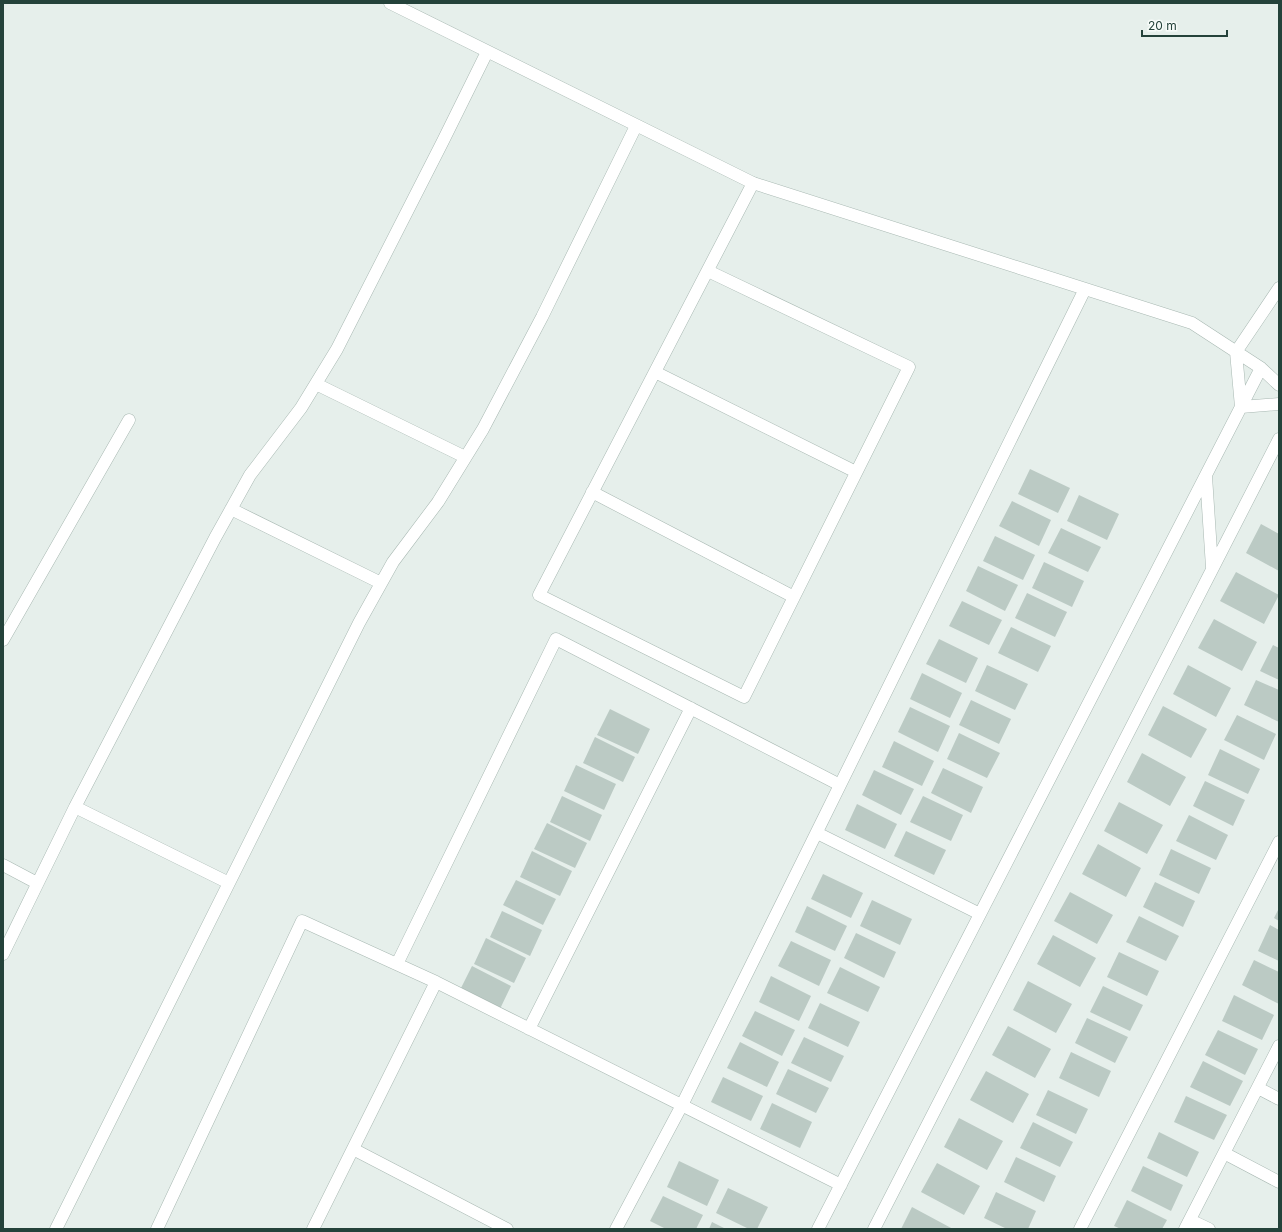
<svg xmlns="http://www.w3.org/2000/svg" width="1282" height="1232" viewBox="0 0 1282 1232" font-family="Inter,sans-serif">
<rect width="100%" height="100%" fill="#e6efeb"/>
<!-- building -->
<path fill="#bbcac4" d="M 1030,469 L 1070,488 L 1058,513 L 1018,494 Z
M 1079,495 L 1119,514 L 1107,540 L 1067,521 Z
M 1012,501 L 1051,520 L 1039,546 L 999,526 Z
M 1261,524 L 1279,534 L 1279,571 L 1246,553 Z
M 1061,528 L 1101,547 L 1088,572 L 1048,553 Z
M 995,536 L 1035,555 L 1023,580 L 983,561 Z
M 1044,562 L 1084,581 L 1072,607 L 1032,588 Z
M 978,566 L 1018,585 L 1005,611 L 966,591 Z
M 1236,572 L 1279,595 L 1264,624 L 1220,601 Z
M 1027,593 L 1067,612 L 1055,637 L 1015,618 Z
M 962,601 L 1002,620 L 989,645 L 949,626 Z
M 1214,619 L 1257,642 L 1242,671 L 1198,648 Z
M 1011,627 L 1051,646 L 1038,672 L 998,653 Z
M 939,639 L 978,658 L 966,683 L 926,664 Z
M 1273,645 L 1279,648 L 1279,680 L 1260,671 Z
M 987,665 L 1028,684 L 1015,710 L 975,691 Z
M 1188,665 L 1231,688 L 1216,717 L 1173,694 Z
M 922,673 L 962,693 L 950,718 L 910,699 Z
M 1256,680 L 1279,690 L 1279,722 L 1244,705 Z
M 971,700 L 1011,719 L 999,744 L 959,725 Z
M 1163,706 L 1207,729 L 1191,758 L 1148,735 Z
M 910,707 L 950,726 L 938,752 L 898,732 Z
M 610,709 L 650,729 L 638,754 L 597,735 Z
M 1237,715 L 1276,734 L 1264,760 L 1224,740 Z
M 959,733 L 1000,753 L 987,778 L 947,759 Z
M 595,737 L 635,757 L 623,782 L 583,763 Z
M 894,741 L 934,761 L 922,786 L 882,767 Z
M 1220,749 L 1260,769 L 1248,794 L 1208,775 Z
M 1142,753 L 1186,777 L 1170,806 L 1127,782 Z
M 576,765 L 616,784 L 604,810 L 564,791 Z
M 943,768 L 983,787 L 971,813 L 931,793 Z
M 874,770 L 914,789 L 901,815 L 862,795 Z
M 1205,781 L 1245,800 L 1233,826 L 1193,806 Z
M 562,796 L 602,815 L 590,841 L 550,822 Z
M 923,796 L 963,815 L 951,841 L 910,822 Z
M 1119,802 L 1163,825 L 1147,854 L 1104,831 Z
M 857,804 L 897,824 L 885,849 L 845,830 Z
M 1189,815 L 1228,835 L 1216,860 L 1176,841 Z
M 547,823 L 587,843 L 575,868 L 534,849 Z
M 906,831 L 946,850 L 934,875 L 894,856 Z
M 1098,844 L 1141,868 L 1126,897 L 1082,874 Z
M 1171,849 L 1211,868 L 1199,894 L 1159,875 Z
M 532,851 L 572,871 L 560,896 L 520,877 Z
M 823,874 L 863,893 L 851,918 L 811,899 Z
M 516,880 L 556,899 L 543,925 L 503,905 Z
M 1155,882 L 1195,901 L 1183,927 L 1143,907 Z
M 1070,892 L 1113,915 L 1097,944 L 1054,921 Z
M 872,900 L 912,919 L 900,945 L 860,926 Z
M 807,906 L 847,926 L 835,951 L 795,932 Z
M 1279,908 L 1279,921 L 1274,918 Z
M 502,911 L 542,930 L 530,956 L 490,937 Z
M 1139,916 L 1179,936 L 1166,961 L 1126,942 Z
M 1270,925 L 1279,930 L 1279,961 L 1258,951 Z
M 856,933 L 896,952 L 884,978 L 844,958 Z
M 1053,935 L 1096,958 L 1080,987 L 1037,964 Z
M 486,938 L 526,958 L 514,983 L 474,964 Z
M 791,941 L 831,960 L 819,986 L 778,966 Z
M 1119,952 L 1159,971 L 1147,996 L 1107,977 Z
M 1254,960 L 1279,972 L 1279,1004 L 1242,985 Z
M 472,966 L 511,986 L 499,1011 L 459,992 Z
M 840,967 L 880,987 L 868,1012 L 827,993 Z
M 771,976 L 811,996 L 799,1021 L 759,1002 Z
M 1028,981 L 1072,1004 L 1056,1033 L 1013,1010 Z
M 1103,986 L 1143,1005 L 1130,1031 L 1090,1012 Z
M 1234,995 L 1274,1015 L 1262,1040 L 1222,1021 Z
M 820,1003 L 860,1022 L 848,1047 L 808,1028 Z
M 755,1011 L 795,1030 L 782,1056 L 742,1036 Z
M 1087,1018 L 1128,1037 L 1115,1063 L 1075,1043 Z
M 1008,1026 L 1051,1049 L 1035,1078 L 992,1055 Z
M 1218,1030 L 1258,1049 L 1245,1075 L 1205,1055 Z
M 804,1037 L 844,1056 L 831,1082 L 791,1063 Z
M 740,1042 L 779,1062 L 767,1087 L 727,1068 Z
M 1071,1052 L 1111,1071 L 1099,1097 L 1059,1078 Z
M 1203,1061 L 1243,1081 L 1230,1106 L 1190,1087 Z
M 788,1069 L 829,1088 L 816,1113 L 776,1094 Z
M 986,1071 L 1029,1094 L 1013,1123 L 970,1100 Z
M 723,1077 L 763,1096 L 751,1121 L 711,1102 Z
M 1048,1090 L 1088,1109 L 1076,1134 L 1036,1115 Z
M 1186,1096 L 1227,1115 L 1214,1140 L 1174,1122 Z
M 772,1103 L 812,1122 L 800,1148 L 760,1129 Z
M 959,1118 L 1003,1141 L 987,1170 L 944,1147 Z
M 1033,1122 L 1073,1142 L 1060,1167 L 1020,1148 Z
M 1159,1132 L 1199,1152 L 1187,1177 L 1147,1158 Z
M 1016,1157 L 1056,1176 L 1044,1202 L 1004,1182 Z
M 679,1161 L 719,1180 L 707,1206 L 667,1187 Z
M 937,1163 L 980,1186 L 964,1215 L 921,1192 Z
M 1143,1166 L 1183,1185 L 1171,1211 L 1131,1191 Z
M 728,1188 L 768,1207 L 757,1229 L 749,1229 L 716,1213 Z
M 996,1192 L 1036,1211 L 1028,1229 L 1007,1229 L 984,1218 Z
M 663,1196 L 703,1215 L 696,1229 L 666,1229 L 650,1221 Z
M 1127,1200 L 1167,1220 L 1162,1229 L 1121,1229 L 1114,1226 Z
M 912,1207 L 953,1229 L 901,1229 Z
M 712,1222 L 726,1229 L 709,1229 Z"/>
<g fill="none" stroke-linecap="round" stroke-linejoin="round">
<!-- service casing -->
<g stroke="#a8b8b2" stroke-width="13">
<path id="service" d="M 708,271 L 909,367 L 744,697 L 539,595 L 753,183
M 655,372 L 856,472
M 592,492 L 794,597"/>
</g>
<!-- minor casing -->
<g stroke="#a8b8b2" stroke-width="13">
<path id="minor" d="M 390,3 L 753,183 L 1192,323 L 1261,368 L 1279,385
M 1279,288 L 1236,352 L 1241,407 L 1279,404
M 316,384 L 465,457
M 1206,476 L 1212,567
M 231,509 L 381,583
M 3,640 L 129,420
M 75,807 L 229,883
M 817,833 L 980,914
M 3,865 L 37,883
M 3,954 L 75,807 L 215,538 L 250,475 L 301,408 L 337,349 L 443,141 L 487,52
M 397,964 L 556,639 L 840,785
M 529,1029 L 691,708
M 1258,1088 L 1279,1099
M 353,1149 L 507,1229
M 1224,1153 L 1279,1182
M 1190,1220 L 1209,1229
M 56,1229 L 359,623 L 393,562 L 438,502 L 483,429 L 542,317 L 636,126
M 157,1229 L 302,921 L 436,982
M 313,1229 L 436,982 L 841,1185
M 616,1229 L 682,1105 L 1085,289
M 818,1229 L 1261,368
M 874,1229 L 1279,439
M 1080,1229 L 1279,842
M 1185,1229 L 1279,1046"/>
</g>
<!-- service -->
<use href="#service" stroke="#fff" stroke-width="12"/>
<!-- minor -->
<use href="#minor" stroke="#fff" stroke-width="12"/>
</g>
<!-- border -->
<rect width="1282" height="1232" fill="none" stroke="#24423a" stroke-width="8"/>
<!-- scale -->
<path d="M1142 30v6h85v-6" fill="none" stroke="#24423a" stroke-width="2"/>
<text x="1148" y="30" font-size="12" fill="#24423a" stroke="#f7fbf9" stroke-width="3" paint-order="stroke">20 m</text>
</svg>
